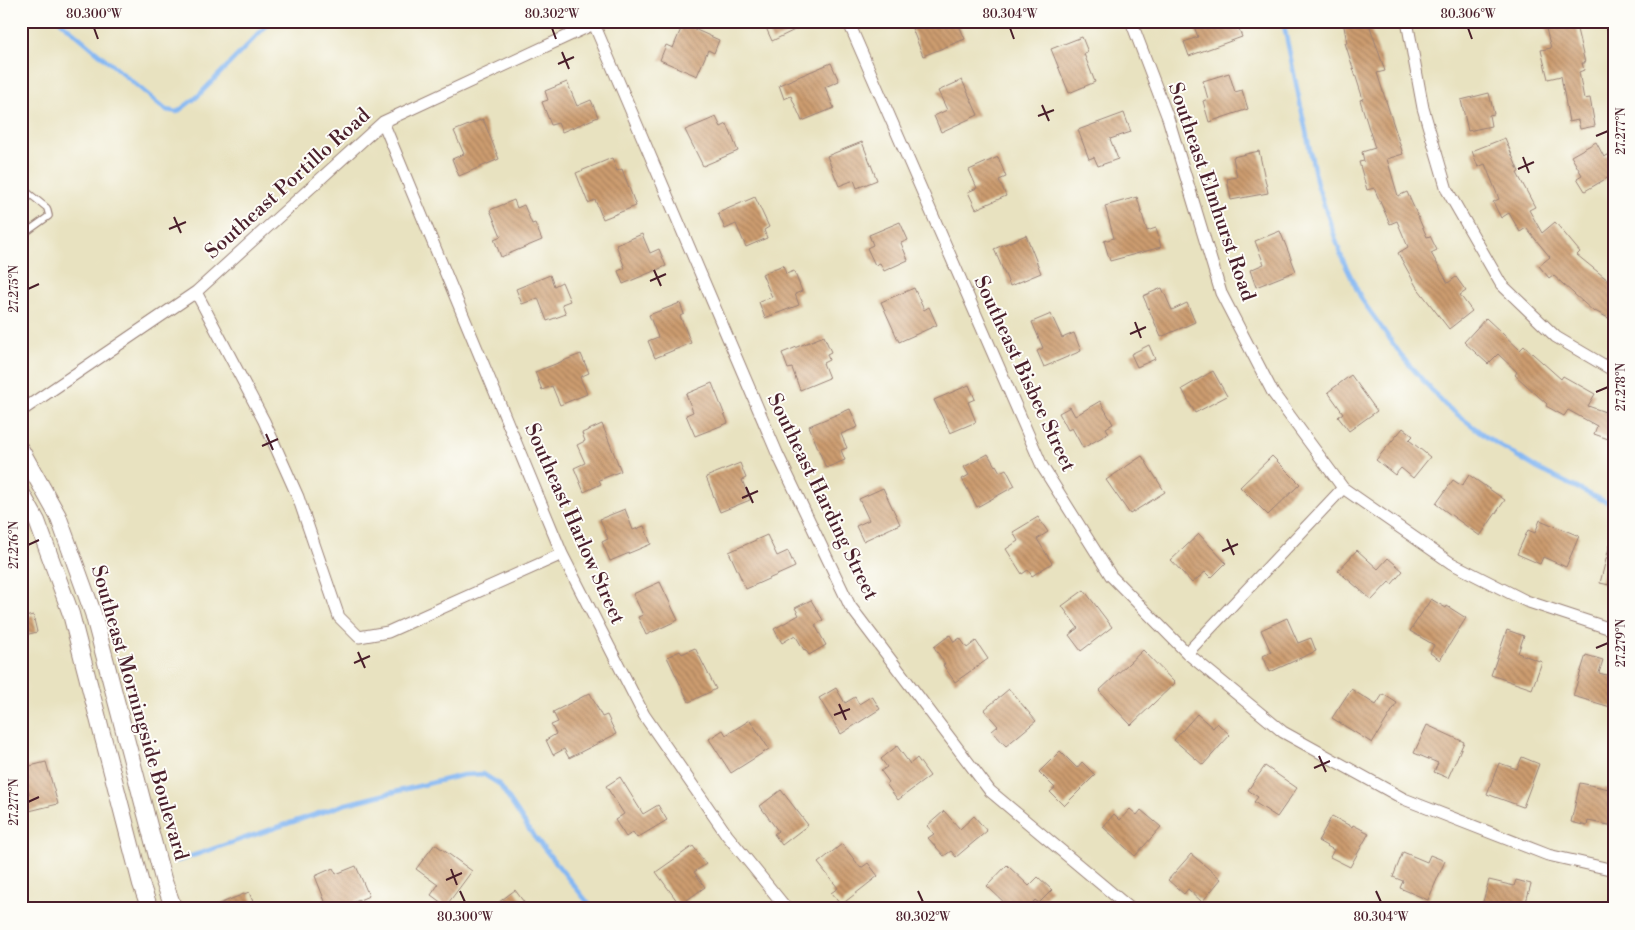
<svg xmlns="http://www.w3.org/2000/svg" width="1635" height="930" viewBox="0 0 1635 930" font-family="'Libre Bodoni',serif">
<defs>
<pattern id="building-back-hatch" width="6" height="6" patternUnits="userSpaceOnUse" patternTransform="scale(1.25)"><rect width="6" height="6" fill="#cc9c6f"/><path d="M-1 5l2 2M0 0l6 6M5-1l2 2" fill="none" stroke="#a87f5b"/></pattern>
</defs>
<rect width="100%" height="100%" fill="#fdfcf7"/>
<filter id="ink" filterUnits="userSpaceOnUse"><feTurbulence type="fractalNoise" baseFrequency=".02" numOctaves="2"/><feDisplacementMap in="SourceGraphic" scale="10" xChannelSelector="R" yChannelSelector="G"/><feConvolveMatrix kernelMatrix="1 2 1 2 8 2 1 2 1" color-interpolation-filters="sRGB"/></filter>
<filter id="wash" filterUnits="userSpaceOnUse"><feTurbulence type="fractalNoise" baseFrequency=".0096" numOctaves="4" result="noise"/><feDisplacementMap in="SourceGraphic" scale="20" xChannelSelector="R" yChannelSelector="G"/><feGaussianBlur stdDeviation="1.12" result="paint"/><feColorMatrix in="noise" values="0 0 0 0 0 0 0 0 0 0 0 0 0 0 0 0 0 1.4 0 .05"/><feComposite in="paint" operator="in"/></filter>
<g filter="url(#wash)">
<rect width="100%" height="100%" fill="#e8e2c0"/>
<g fill="none" stroke-linecap="round" stroke-linejoin="round">
<!-- stream -->
<path stroke="#85b8f3" stroke-width="4.5" d="M 60,21 L 166,110 L 177,112 L 197,97 L 271,21
M 1283,21 L 1317,184 L 1342,258 L 1362,300 L 1404,359 L 1445,405 L 1488,438 L 1538,469 L 1604,501 L 1614,503
M 177,861 L 346,804 L 463,775 L 483,774 L 499,784 L 530,831 L 593,909"/>
</g>
<g id="blocks">
<!-- building -->
<path fill="url(#building-back-hatch)" d="M 763,21 L 813,21 L 772,41 Z
M 909,21 L 957,21 L 965,39 L 923,56 Z
M 1192,21 L 1236,21 L 1242,37 L 1189,56 L 1184,42 L 1198,37 Z
M 1343,21 L 1368,21 L 1385,71 L 1377,73 L 1403,154 L 1387,159 L 1398,196 L 1407,192 L 1427,237 L 1430,236 L 1437,250 L 1431,253 L 1448,283 L 1456,277 L 1466,291 L 1460,295 L 1472,311 L 1449,329 L 1416,286 L 1398,253 L 1408,247 L 1397,221 L 1390,224 L 1374,188 L 1367,190 L 1359,162 L 1364,161 L 1362,152 L 1375,148 L 1360,100 L 1363,99 L 1345,43 L 1347,43 Z
M 1544,21 L 1575,21 L 1585,63 L 1582,63 L 1584,70 L 1579,72 L 1584,99 L 1590,98 L 1595,126 L 1580,129 L 1578,120 L 1569,122 L 1561,76 L 1548,79 L 1541,50 L 1551,48 Z
M 683,24 L 719,40 L 714,53 L 708,50 L 697,76 L 660,60 L 666,45 L 673,48 Z
M 1082,37 L 1088,52 L 1084,54 L 1095,82 L 1069,93 L 1051,49 Z
M 831,63 L 839,81 L 825,87 L 834,108 L 802,121 L 791,96 L 784,99 L 779,85 Z
M 1229,73 L 1235,92 L 1242,90 L 1248,109 L 1209,122 L 1203,101 L 1208,99 L 1203,81 Z
M 962,80 L 978,115 L 941,132 L 934,116 L 947,110 L 938,91 Z
M 567,82 L 577,106 L 591,100 L 598,117 L 562,132 L 558,123 L 551,125 L 542,102 L 548,100 L 545,91 Z
M 1489,93 L 1494,114 L 1489,115 L 1491,126 L 1468,131 L 1461,100 Z
M 1124,113 L 1131,132 L 1110,139 L 1118,159 L 1098,166 L 1094,157 L 1089,159 L 1078,130 Z
M 716,117 L 721,127 L 727,124 L 738,151 L 703,166 L 685,130 Z
M 483,119 L 499,159 L 459,176 L 452,159 L 464,154 L 454,131 Z
M 1505,138 L 1519,172 L 1517,173 L 1535,207 L 1529,210 L 1542,233 L 1555,222 L 1580,252 L 1577,255 L 1614,285 L 1614,321 L 1595,311 L 1594,312 L 1553,275 L 1549,278 L 1539,266 L 1550,257 L 1526,228 L 1520,232 L 1509,213 L 1501,218 L 1493,202 L 1499,199 L 1485,164 L 1478,167 L 1472,151 Z
M 862,142 L 877,180 L 857,188 L 854,180 L 839,186 L 827,156 Z
M 1596,142 L 1604,157 L 1610,154 L 1614,161 L 1614,174 L 1585,191 L 1577,178 L 1582,175 L 1571,156 Z
M 1259,151 L 1268,193 L 1231,200 L 1227,179 L 1237,177 L 1233,157 Z
M 998,157 L 1006,177 L 999,180 L 1006,196 L 976,209 L 968,192 L 977,188 L 969,170 Z
M 612,158 L 617,171 L 622,169 L 636,206 L 603,219 L 595,200 L 588,203 L 576,173 Z
M 755,197 L 769,227 L 764,230 L 767,238 L 746,247 L 736,224 L 725,229 L 718,213 Z
M 1137,197 L 1147,231 L 1156,228 L 1161,247 L 1110,261 L 1104,241 L 1114,238 L 1105,206 Z
M 514,200 L 517,208 L 524,205 L 532,224 L 535,223 L 542,240 L 501,257 L 494,239 L 501,236 L 490,210 Z
M 900,222 L 908,240 L 901,243 L 908,260 L 884,271 L 880,263 L 875,265 L 867,248 L 873,245 L 869,235 Z
M 1280,231 L 1296,271 L 1256,287 L 1250,270 L 1264,264 L 1255,241 Z
M 642,234 L 650,253 L 659,249 L 666,266 L 623,284 L 618,271 L 625,268 L 616,245 Z
M 1026,235 L 1041,273 L 1010,286 L 994,249 Z
M 783,265 L 786,274 L 794,271 L 802,291 L 795,294 L 799,305 L 765,318 L 759,302 L 772,297 L 762,274 Z
M 550,275 L 554,286 L 562,282 L 570,301 L 562,304 L 566,314 L 547,321 L 538,298 L 522,304 L 516,289 Z
M 914,288 L 924,310 L 929,307 L 937,325 L 899,342 L 881,302 Z
M 1162,288 L 1172,310 L 1187,303 L 1195,322 L 1161,337 L 1143,296 Z
M 680,303 L 684,314 L 680,316 L 691,343 L 655,358 L 648,341 L 658,337 L 649,315 Z
M 1051,314 L 1062,338 L 1074,333 L 1081,351 L 1044,367 L 1037,351 L 1043,348 L 1032,322 Z
M 1486,318 L 1520,350 L 1524,346 L 1561,379 L 1563,376 L 1595,394 L 1588,406 L 1614,415 L 1614,441 L 1594,434 L 1597,426 L 1568,410 L 1564,416 L 1546,406 L 1547,404 L 1515,375 L 1517,372 L 1498,354 L 1488,364 L 1464,342 Z
M 824,336 L 831,352 L 827,354 L 829,360 L 823,363 L 829,378 L 800,390 L 792,368 L 788,369 L 782,353 Z
M 1149,345 L 1155,359 L 1137,367 L 1131,354 Z
M 581,354 L 589,373 L 580,377 L 587,394 L 560,405 L 552,386 L 542,390 L 535,372 Z
M 1213,371 L 1227,396 L 1195,413 L 1182,389 Z
M 1351,375 L 1377,411 L 1349,431 L 1338,417 L 1343,413 L 1328,392 Z
M 712,383 L 728,423 L 695,436 L 686,415 L 693,412 L 686,394 Z
M 969,385 L 975,399 L 968,402 L 976,422 L 950,433 L 934,400 Z
M 1100,401 L 1113,424 L 1106,428 L 1109,433 L 1083,448 L 1072,428 L 1068,430 L 1059,413 L 1070,407 L 1075,416 Z
M 850,409 L 858,427 L 841,434 L 847,448 L 841,450 L 845,460 L 826,468 L 809,426 Z
M 602,424 L 621,471 L 599,480 L 601,484 L 584,492 L 574,468 L 585,463 L 577,445 L 585,441 L 582,433 Z
M 1403,428 L 1413,436 L 1409,440 L 1430,457 L 1413,478 L 1401,468 L 1395,475 L 1376,460 Z
M 988,454 L 995,466 L 996,465 L 1000,472 L 1006,469 L 1015,486 L 977,507 L 962,479 L 969,475 L 964,467 Z
M 1142,456 L 1165,492 L 1130,514 L 1106,480 Z
M 1272,456 L 1300,484 L 1268,515 L 1240,487 Z
M 740,463 L 746,478 L 742,480 L 750,500 L 720,512 L 706,477 Z
M 1469,475 L 1505,500 L 1480,536 L 1436,504 L 1453,480 L 1462,486 Z
M 883,488 L 900,524 L 863,541 L 856,526 L 869,520 L 859,499 Z
M 625,509 L 633,530 L 644,526 L 651,544 L 610,561 L 602,542 L 608,539 L 600,519 Z
M 1038,517 L 1048,532 L 1037,539 L 1052,563 L 1032,576 L 1028,570 L 1022,574 L 1006,549 L 1018,541 L 1013,532 Z
M 1540,520 L 1579,536 L 1566,567 L 1543,557 L 1540,564 L 1517,554 L 1528,530 L 1535,533 Z
M 1199,534 L 1226,563 L 1211,578 L 1205,572 L 1192,583 L 1171,560 Z
M 767,535 L 777,556 L 788,551 L 795,567 L 746,589 L 729,552 Z
M 1610,544 L 1614,545 L 1614,586 L 1600,583 Z
M 1357,550 L 1378,569 L 1388,558 L 1403,571 L 1392,584 L 1389,582 L 1372,600 L 1338,571 Z
M 660,582 L 678,620 L 646,635 L 638,617 L 643,615 L 633,594 Z
M 1084,590 L 1112,627 L 1081,651 L 1069,635 L 1078,628 L 1062,606 Z
M 1431,599 L 1446,608 L 1447,606 L 1466,618 L 1440,660 L 1430,653 L 1434,645 L 1410,631 Z
M 811,600 L 823,620 L 815,625 L 826,645 L 809,655 L 805,649 L 804,650 L 795,635 L 782,643 L 774,629 L 799,615 L 795,608 Z
M 33,615 L 37,632 L 21,636 L 21,618 Z
M 1287,618 L 1298,643 L 1311,638 L 1316,651 L 1270,672 L 1263,656 L 1271,652 L 1261,630 Z
M 1507,630 L 1524,636 L 1518,653 L 1542,662 L 1532,689 L 1491,675 Z
M 950,635 L 954,642 L 960,638 L 967,648 L 976,641 L 988,659 L 955,682 L 943,665 L 945,664 L 934,647 Z
M 695,648 L 716,689 L 689,702 L 667,657 L 680,651 L 682,654 Z
M 1143,650 L 1175,683 L 1131,725 L 1099,691 Z
M 1586,655 L 1603,660 L 1599,673 L 1614,677 L 1614,708 L 1573,696 Z
M 836,688 L 845,703 L 855,697 L 859,704 L 872,696 L 880,709 L 841,734 L 819,698 Z
M 1009,689 L 1036,721 L 1006,746 L 992,731 L 998,726 L 984,710 Z
M 1351,689 L 1376,705 L 1383,694 L 1397,703 L 1372,743 L 1332,718 Z
M 590,693 L 602,717 L 607,715 L 616,734 L 569,758 L 564,749 L 553,755 L 546,740 L 556,734 L 551,725 L 558,722 L 553,712 Z
M 1197,714 L 1213,728 L 1217,723 L 1230,735 L 1203,765 L 1174,740 Z
M 750,720 L 769,749 L 731,773 L 709,739 L 723,730 L 726,735 Z
M 1427,725 L 1464,742 L 1448,778 L 1434,772 L 1438,763 L 1414,753 Z
M 897,746 L 910,764 L 917,758 L 930,776 L 898,800 L 886,784 L 889,782 L 881,771 L 887,767 L 881,759 Z
M 1060,751 L 1077,768 L 1082,762 L 1095,775 L 1064,806 L 1050,792 L 1055,788 L 1039,772 Z
M 1522,757 L 1539,764 L 1523,807 L 1487,794 L 1499,763 L 1517,769 Z
M 46,762 L 58,804 L 21,813 L 21,796 L 29,794 L 22,768 Z
M 1265,766 L 1297,788 L 1277,817 L 1254,802 L 1258,797 L 1248,790 Z
M 620,777 L 643,814 L 658,805 L 667,820 L 637,838 L 633,832 L 626,837 L 615,820 L 624,814 L 606,786 Z
M 1580,783 L 1614,790 L 1614,826 L 1588,821 L 1587,826 L 1571,822 Z
M 781,790 L 808,825 L 782,845 L 774,834 L 778,831 L 760,806 Z
M 1130,809 L 1137,815 L 1141,810 L 1161,827 L 1135,856 L 1103,827 L 1114,814 L 1120,820 Z
M 944,811 L 960,829 L 974,816 L 987,831 L 956,857 L 951,851 L 944,856 L 928,838 L 934,834 L 927,826 Z
M 1332,816 L 1352,827 L 1353,825 L 1369,833 L 1350,867 L 1330,857 L 1334,850 L 1318,841 Z
M 435,844 L 472,871 L 446,906 L 431,895 L 438,885 L 416,869 Z
M 842,844 L 861,868 L 868,863 L 878,876 L 841,905 L 831,893 L 838,888 L 818,863 Z
M 693,846 L 706,864 L 694,872 L 705,887 L 680,905 L 656,872 Z
M 1403,852 L 1427,862 L 1430,855 L 1445,861 L 1428,900 L 1400,888 L 1403,881 L 1393,877 Z
M 1191,854 L 1221,879 L 1202,902 L 1188,889 L 1184,894 L 1168,880 Z
M 1007,865 L 1029,886 L 1038,877 L 1052,890 L 1039,903 L 1035,900 L 1027,909 L 1011,909 L 987,886 Z
M 356,866 L 369,896 L 345,906 L 346,909 L 328,909 L 315,876 L 333,868 L 336,874 Z
M 1489,880 L 1514,886 L 1516,880 L 1531,884 L 1524,909 L 1481,909 Z
M 515,890 L 529,909 L 490,909 Z
M 249,892 L 256,909 L 209,909 L 209,908 Z"/>
</g>
</g>
<g filter="url(#ink)">
<use href="#blocks" fill-opacity="0" stroke="#998076" stroke-width="1"/>
<g fill="none" stroke-linecap="round" stroke-linejoin="round">
<!-- lane casing -->
<g stroke="#998076" stroke-width="8">
<path id="lane" d="M 21,187 L 47,208 L 49,216 L 21,236"/>
</g>
<!-- street casing -->
<g stroke="#998076" stroke-width="13">
<path id="street" d="M 848,21 L 1042,466 L 1111,576 L 1187,653 L 1283,732 L 1404,799 L 1548,855 L 1614,870
M 1131,21 L 1168,118 L 1221,293 L 1273,393 L 1343,488 L 1451,563 L 1526,601 L 1614,630
M 1407,21 L 1423,108 L 1447,190 L 1501,284 L 1556,337 L 1614,371
M 1611,21 L 1614,33
M 594,24 L 777,453 L 850,606 L 990,791 L 1131,909
M 383,122 L 562,554 L 644,715 L 727,835 L 787,909
M 196,292 L 264,421 L 298,497 L 339,617 L 359,637 L 388,632 L 562,554
M 21,411 L 196,292 L 383,122 L 600,21
M 1187,653 L 1343,488"/>
</g>
<!-- secondary casing -->
<g stroke="#998076" stroke-width="18">
<path id="secondary" d="M 21,450 L 58,516 L 93,613 L 163,879 L 174,909
M 21,492 L 37,521 L 71,614 L 141,884 L 150,909"/>
</g>
<!-- lane -->
<use href="#lane" stroke="#fff" stroke-width="5.5"/>
<!-- street -->
<use href="#street" stroke="#fff" stroke-width="11"/>
<!-- secondary -->
<use href="#secondary" stroke="#fff" stroke-width="16"/>
</g>
</g>
<!-- ticks -->
<path fill="none" stroke="#4a1f2b" stroke-width="2" d="M 94,28 L 98,39M 552,28 L 556,39M 1010,28 L 1014,39M 1468,28 L 1472,39M 562,52 L 569,69M 558,64 L 574,57M 1042,105 L 1049,121M 1038,116 L 1054,110M 1596,136 L 1608,131M 1523,157 L 1529,173M 1518,169 L 1534,162M 174,217 L 181,233M 169,229 L 186,222M 654,270 L 661,286M 650,281 L 666,274M 28,289 L 39,284M 1135,322 L 1141,338M 1130,334 L 1146,327M 1596,392 L 1608,387M 266,434 L 273,450M 262,446 L 278,439M 746,487 L 753,503M 742,498 L 758,491M 1227,539 L 1234,555M 28,545 L 39,540M 1222,551 L 1238,544M 1596,648 L 1608,643M 358,652 L 365,668M 354,663 L 370,656M 839,704 L 846,720M 834,715 L 850,709M 1319,756 L 1326,772M 1314,768 L 1330,761M 28,802 L 39,797M 451,869 L 457,885M 446,880 L 462,873M 460,891 L 465,902M 918,891 L 923,902M 1376,891 L 1381,902"/>
<g text-anchor="middle" dominant-baseline="central" stroke-width="4" stroke-linejoin="round" paint-order="stroke">
<!-- street labels -->
<g font-size="20" fill="#4a1f2b" stroke="#fdfcf7">
<text transform="translate(288 184) rotate(-42)">Southeast Portillo Road</text>
<text transform="translate(1211 192) rotate(71)">Southeast Elmhurst Road</text>
<text transform="translate(1024 374) rotate(65)">Southeast Bisbee Street</text>
<text transform="translate(822 497) rotate(64)">Southeast Harding Street</text>
<text transform="translate(574 524) rotate(66)">Southeast Harlow Street</text>
<text transform="translate(139 713) rotate(74)">Southeast Morningside Boulevard</text>
</g>
</g>
<!-- margin -->
<rect width="1635" height="930" fill="none" stroke="#fdfcf7" stroke-width="55"/>
<rect x="28" y="28" width="1580" height="874" fill="none" stroke="#4a1f2b" stroke-width="2"/>
<g font-size="12" text-anchor="middle" fill="#4a1f2b">
<text x="94" y="18">80.300°W</text>
<text x="552" y="18">80.302°W</text>
<text x="1010" y="18">80.304°W</text>
<text x="1468" y="18">80.306°W</text>
<text transform="translate(1621 131) rotate(-90)" y="4">27.277°N</text>
<text transform="translate(14 289) rotate(-90)" y="4">27.275°N</text>
<text transform="translate(1621 387) rotate(-90)" y="4">27.278°N</text>
<text transform="translate(14 545) rotate(-90)" y="4">27.276°N</text>
<text transform="translate(1621 643) rotate(-90)" y="4">27.279°N</text>
<text transform="translate(14 802) rotate(-90)" y="4">27.277°N</text>
<text x="465" y="921">80.300°W</text>
<text x="923" y="921">80.302°W</text>
<text x="1381" y="921">80.304°W</text>
</g>
</svg>
